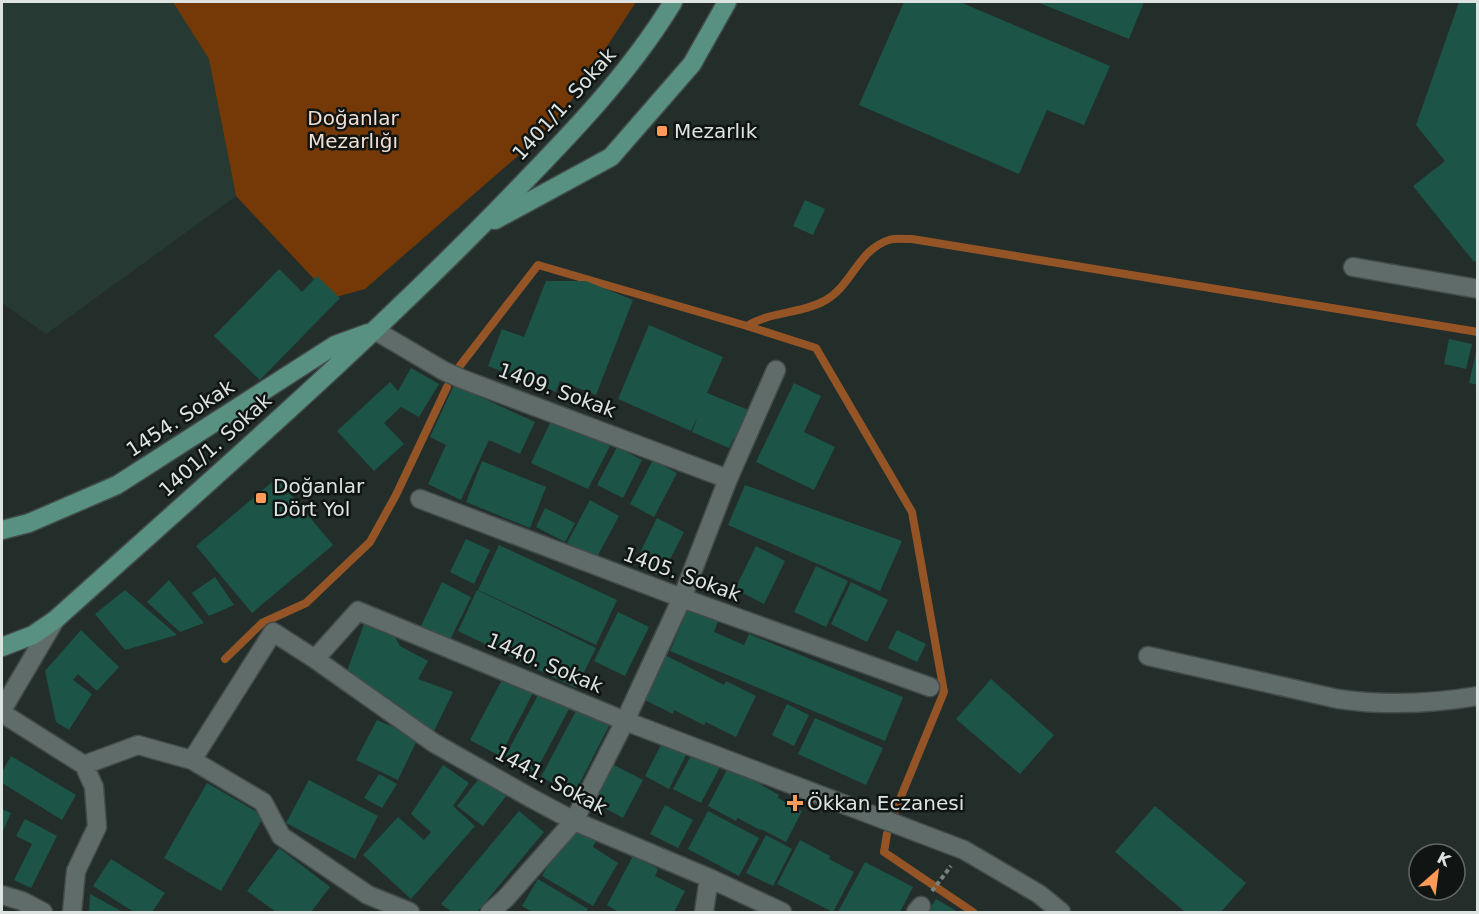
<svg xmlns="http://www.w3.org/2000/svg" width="1479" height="914" viewBox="0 0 1479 914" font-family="'DejaVu Sans',sans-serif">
<rect width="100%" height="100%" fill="#232e2b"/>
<!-- built -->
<path fill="#263933" d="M 2,2 L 173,2 L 209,58 L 236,196 L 46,334 L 2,303 Z"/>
<!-- green -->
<path fill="#743906" d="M 173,2 L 636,2 L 558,121 L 365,289 L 332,298 L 236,196 L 209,59 Z"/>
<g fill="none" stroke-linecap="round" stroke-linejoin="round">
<!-- stream -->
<path stroke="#955425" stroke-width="8" d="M 747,326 C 771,311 802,314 826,300 C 852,285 859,249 889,240 C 896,238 905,239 912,239 L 1478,332
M 459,367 L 538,265 L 747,326 L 816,348 L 912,512 L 944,692 L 895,811
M 225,659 L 262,623 L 306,603 L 370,542 L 396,495 L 447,387
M 887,834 L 884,852 L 973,912"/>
</g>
<!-- building -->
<path fill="#1c5447" d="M 904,2 L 960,2 L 1110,66 L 1084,125 L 1047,110 L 1019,174 L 859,105 Z
M 1037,2 L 1144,2 L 1129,39 Z
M 1459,2 L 1478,2 L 1478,260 L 1474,262 L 1413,186 L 1445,161 L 1416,125 Z
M 805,200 L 825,209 L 813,235 L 793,226 Z
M 279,269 L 302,292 L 317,276 L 340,298 L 260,380 L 214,336 Z
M 546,281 L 586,281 L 633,300 L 596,395 L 560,381 L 556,392 L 488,366 L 502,329 L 524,337 Z
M 649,325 L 723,357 L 707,393 L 751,411 L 739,440 L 734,438 L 729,448 L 692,432 L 698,416 L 691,431 L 618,399 Z
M 1449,339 L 1472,344 L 1466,369 L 1444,364 Z
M 1477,348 L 1478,349 L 1478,385 L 1469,383 Z
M 411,368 L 439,384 L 419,417 L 401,407 L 384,423 L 404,444 L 374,471 L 337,431 L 390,382 L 398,391 Z
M 794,383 L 821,396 L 804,432 L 835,447 L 814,490 L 756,462 Z
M 454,385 L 535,422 L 520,454 L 489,440 L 461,500 L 428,484 L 446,445 L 430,437 Z
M 553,417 L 610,446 L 588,489 L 531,463 Z
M 617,447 L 642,460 L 623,498 L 597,485 Z
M 653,460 L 677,473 L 654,517 L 630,504 Z
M 482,461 L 546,487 L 530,528 L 466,502 Z
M 277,478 L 333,545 L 252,613 L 196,546 Z
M 745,485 L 902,541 L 880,591 L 728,525 Z
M 590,500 L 619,516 L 596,559 L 567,543 Z
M 545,508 L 575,523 L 565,542 L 536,527 Z
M 657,518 L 684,532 L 661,577 L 635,563 Z
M 466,539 L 490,550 L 474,584 L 450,572 Z
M 499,545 L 617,600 L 596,645 L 478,590 Z
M 756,546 L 785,561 L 764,604 L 735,589 Z
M 816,566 L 848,581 L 826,627 L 794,612 Z
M 215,577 L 234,605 L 209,616 L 192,593 Z
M 169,580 L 204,623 L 180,632 L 147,602 Z
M 442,582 L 471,597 L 450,640 L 421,626 Z
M 851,582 L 888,600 L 867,642 L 831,624 Z
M 125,590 L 177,635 L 125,650 L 95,614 Z
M 477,590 L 596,648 L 576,688 L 458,631 Z
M 688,608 L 718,621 L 714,632 L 744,645 L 749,634 L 903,697 L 885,741 L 670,651 Z
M 618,612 L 649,627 L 625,676 L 594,661 Z
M 364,624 L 395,637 L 400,646 L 428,661 L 418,679 L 453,692 L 434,731 L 400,714 L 402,709 L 375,695 L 346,674 Z
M 81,630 L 119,667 L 97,691 L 78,674 L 73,680 L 92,694 L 69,730 L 56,722 L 45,671 Z
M 897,630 L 926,644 L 917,662 L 888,648 Z
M 665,655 L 724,685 L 726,681 L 756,696 L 736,737 L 706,722 L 704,725 L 674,710 L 673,714 L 643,699 Z
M 504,676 L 534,691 L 500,756 L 470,740 Z
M 991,679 L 1054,735 L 1020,774 L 956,719 Z
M 539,693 L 569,709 L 535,773 L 505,757 Z
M 787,704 L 809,715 L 794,746 L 772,735 Z
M 577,709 L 609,726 L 574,794 L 541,777 Z
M 815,718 L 883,748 L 866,785 L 798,754 Z
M 377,720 L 418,738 L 398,780 L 356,760 Z
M 663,741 L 687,753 L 669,789 L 645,776 Z
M 693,752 L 720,767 L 701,803 L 673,789 Z
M 11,756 L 76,795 L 62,820 L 2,783 L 2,772 Z
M 443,765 L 469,783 L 453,806 L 475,826 L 411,899 L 363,855 L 398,817 L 424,840 L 431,832 L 411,814 Z
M 614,765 L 643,780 L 623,818 L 594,802 Z
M 729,766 L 779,795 L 778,798 L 802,811 L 786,842 L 761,829 L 760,830 L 738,818 L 736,821 L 708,806 Z
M 379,774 L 397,784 L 382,808 L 364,798 Z
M 482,775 L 507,795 L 483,826 L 457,806 Z
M 309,780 L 378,816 L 355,859 L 286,823 Z
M 207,783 L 264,816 L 221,891 L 164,858 Z
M 665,805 L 693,820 L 678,848 L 650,834 Z
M 1155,806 L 1246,883 L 1221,912 L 1185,912 L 1115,852 Z
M 2,809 L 11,813 L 2,833 Z
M 519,811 L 544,832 L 477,912 L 452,912 L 441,904 Z
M 708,811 L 759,838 L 739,876 L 688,849 Z
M 25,819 L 57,836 L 31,888 L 14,880 L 32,844 L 16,836 Z
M 571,826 L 596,841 L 593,847 L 618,863 L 593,906 L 542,876 Z
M 766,835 L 792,849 L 773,886 L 746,873 Z
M 800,840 L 830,856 L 829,859 L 854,872 L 833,912 L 777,884 Z
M 279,848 L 330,887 L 311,912 L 276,912 L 247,891 Z
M 633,856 L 658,869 L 655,876 L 685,891 L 674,912 L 618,912 L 607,905 Z
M 111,859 L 165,893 L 152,912 L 134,912 L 93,886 Z
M 865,862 L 913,887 L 900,912 L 838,912 Z
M 538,879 L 588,909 L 586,912 L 532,912 L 522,906 Z
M 90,894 L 123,912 L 89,912 Z
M 936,899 L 958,912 L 928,912 Z"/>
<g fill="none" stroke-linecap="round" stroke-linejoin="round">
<!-- minor casing -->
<g stroke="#424b49" stroke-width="21">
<path id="minor" d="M 1353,267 L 1478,289
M 376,331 L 444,371 L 462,379 L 728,479 L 682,598 L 625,721 L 574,821 L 505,899 L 490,912
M 728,479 L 776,370
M 420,499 L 682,598 L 930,687
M 1148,656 L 1338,699 C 1386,706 1430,704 1478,696
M 315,659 L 434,743 L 531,798 L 574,821 L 709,878 L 782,912
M 2,710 L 55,620
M 2,713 L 84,765 L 94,787 L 97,827 L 76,871 L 72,912
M 192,760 L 273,632 L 315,659 L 358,611 L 625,721 L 964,850 L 1039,894 L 1061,912
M 84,765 L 138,745 L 192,760 L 263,802 L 281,836 L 368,895 L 410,912
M 2,895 L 22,901 L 43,912
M 704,912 L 709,878
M 916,912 L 921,906"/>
</g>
<!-- major casing -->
<g stroke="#424b49" stroke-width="21">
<path id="major" d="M 495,220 L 611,157 L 692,64 L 727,2
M 2,530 L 29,523 L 117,485 L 335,345 L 368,333
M 2,647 L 33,635 L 55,620 C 204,486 355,355 495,212 C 559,146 625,81 673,2"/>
</g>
<!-- path -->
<path stroke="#78827f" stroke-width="4" stroke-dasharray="4.5 3" stroke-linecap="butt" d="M 932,891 L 951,866"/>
<!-- minor -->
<use href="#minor" stroke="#606c69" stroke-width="18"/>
<!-- major -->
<use href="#major" stroke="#589182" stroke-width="18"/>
</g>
<!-- markers -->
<g fill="#fe9b58" stroke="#101513" stroke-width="2">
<rect x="656" y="125" width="12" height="12" rx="3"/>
<rect x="255" y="492" width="12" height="12" rx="3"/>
<path d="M792 794h6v6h6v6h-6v6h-6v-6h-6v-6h6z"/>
</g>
<g text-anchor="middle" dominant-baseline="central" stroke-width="5" stroke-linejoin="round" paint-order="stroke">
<!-- street labels -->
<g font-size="20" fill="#dce3e1" stroke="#101513">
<text transform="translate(564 104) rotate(-48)">1401/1. Sokak</text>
<text transform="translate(557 390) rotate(20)">1409. Sokak</text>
<text transform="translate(180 418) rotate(-33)">1454. Sokak</text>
<text transform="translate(215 445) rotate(-42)">1401/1. Sokak</text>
<text transform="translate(682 574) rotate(20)">1405. Sokak</text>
<text transform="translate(545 663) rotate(23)">1440. Sokak</text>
<text transform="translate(551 780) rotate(28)">1441. Sokak</text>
</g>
<!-- park labels -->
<g font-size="20" fill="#f2ded2" stroke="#101513">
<text x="353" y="118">Doğanlar<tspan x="353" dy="23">Mezarlığı</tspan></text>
</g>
<!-- poi labels -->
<g font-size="20" fill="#dce3e1" stroke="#101513" text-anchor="start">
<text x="674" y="131">Mezarlık</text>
<text x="273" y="486">Doğanlar<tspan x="273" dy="23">Dört Yol</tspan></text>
<text x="807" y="803">Ökkan Eczanesi</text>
</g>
</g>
<!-- border -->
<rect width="1479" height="914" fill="none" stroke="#dce3e1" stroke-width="6"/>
<!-- north arrow -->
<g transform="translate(1437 872) rotate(28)"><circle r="28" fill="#101513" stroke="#626765" stroke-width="1.5"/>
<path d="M0-4.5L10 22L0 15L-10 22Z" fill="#fe9b58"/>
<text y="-9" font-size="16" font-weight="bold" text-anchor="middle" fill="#dce3e1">K</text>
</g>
</svg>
